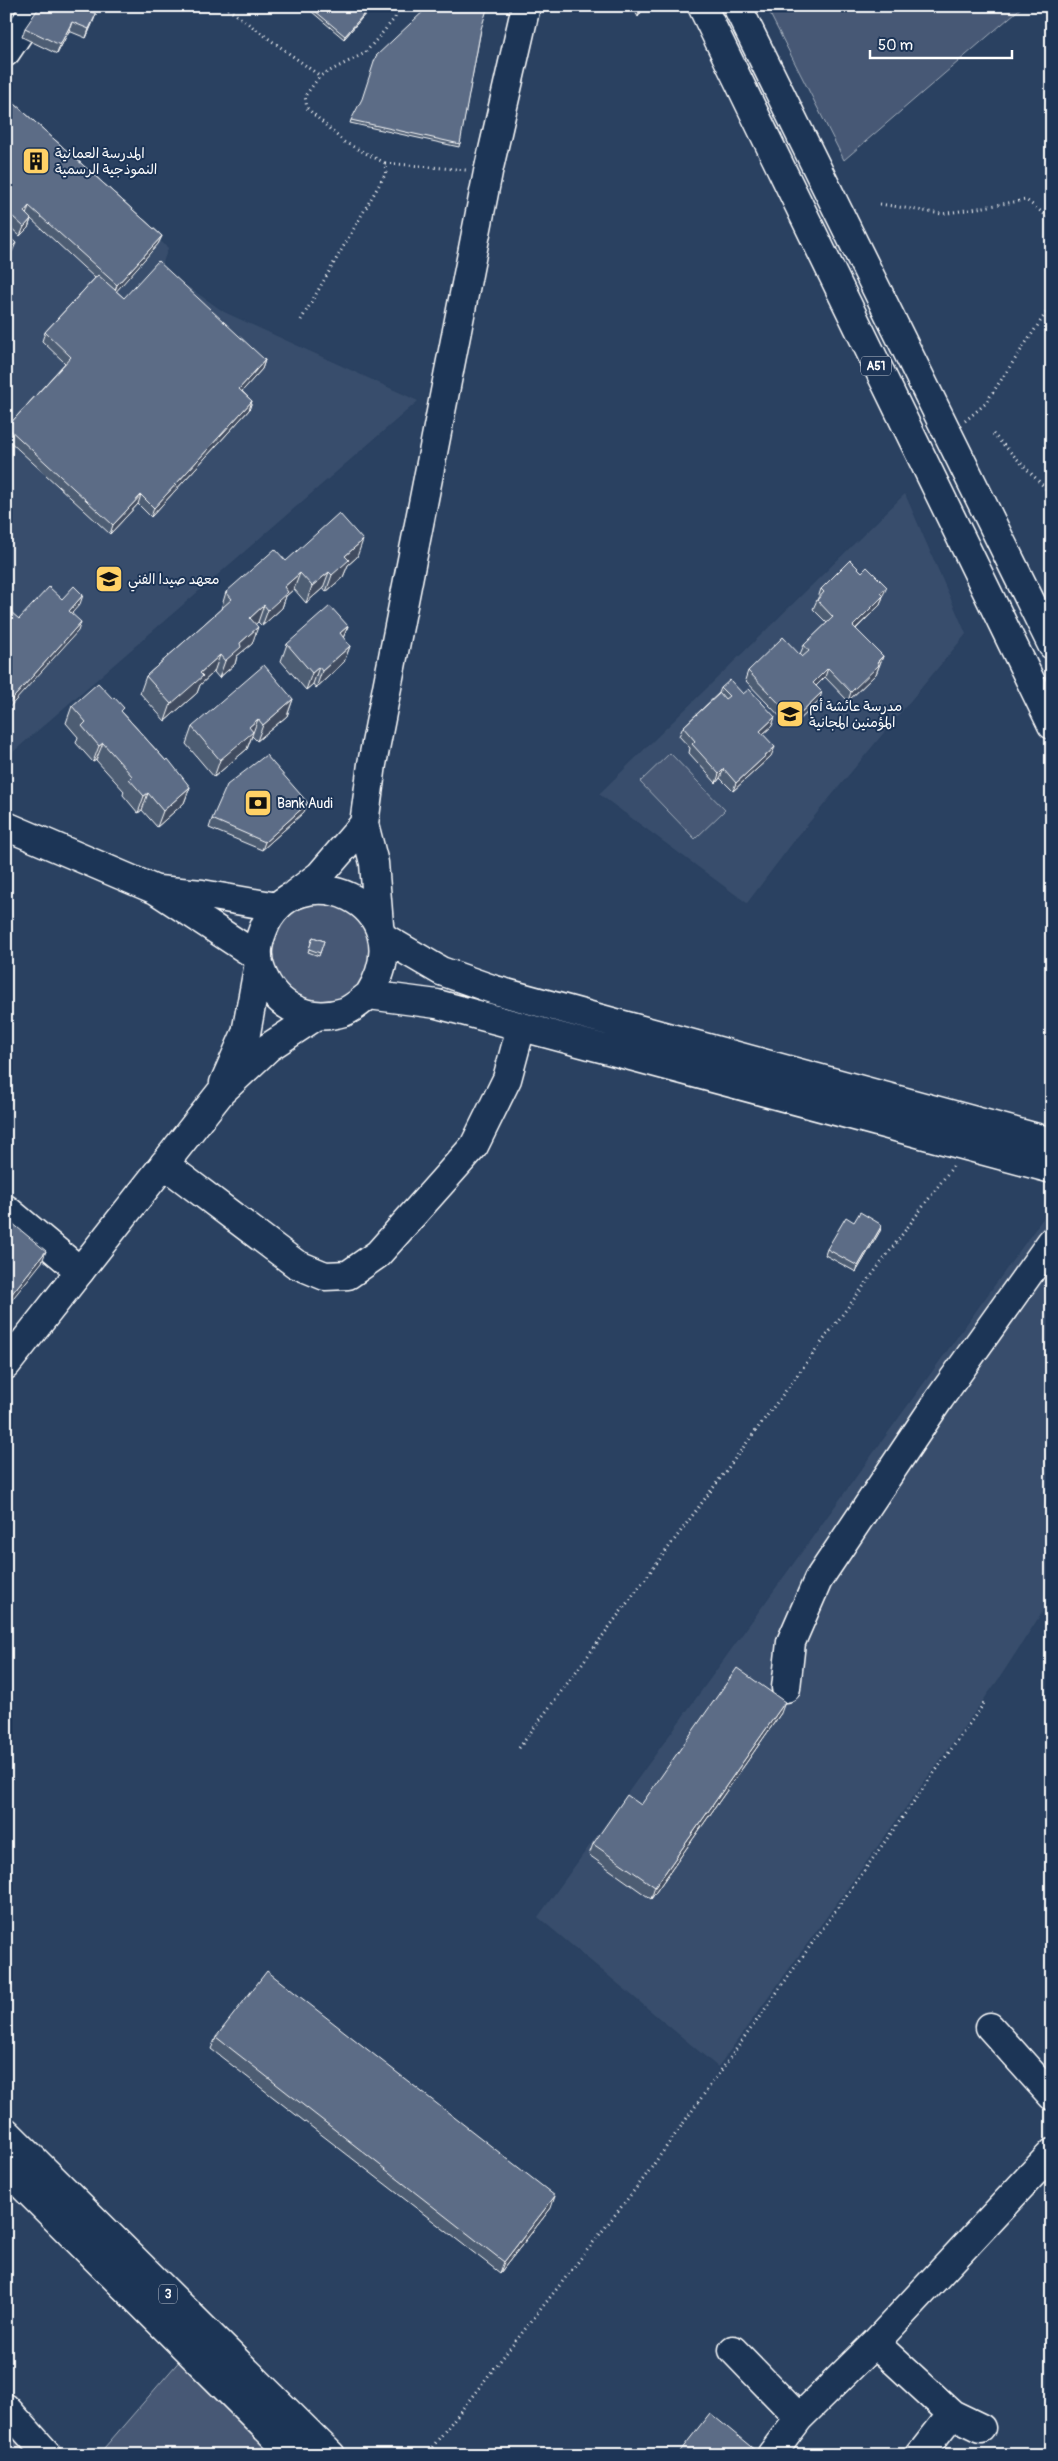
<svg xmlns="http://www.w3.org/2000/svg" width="1058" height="2461" viewBox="0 0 1058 2461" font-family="Pangolin,'Playpen Sans Arabic',sans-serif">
<rect width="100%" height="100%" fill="#2a4161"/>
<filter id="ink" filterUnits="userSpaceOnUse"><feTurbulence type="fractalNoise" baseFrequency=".02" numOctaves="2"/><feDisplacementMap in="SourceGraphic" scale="10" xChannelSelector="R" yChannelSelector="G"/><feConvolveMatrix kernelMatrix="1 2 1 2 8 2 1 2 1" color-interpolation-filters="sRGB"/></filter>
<g filter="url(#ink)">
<!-- built -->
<path fill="#394e6c" d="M 6,97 L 168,248 L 161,268 L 224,312 L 418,401 L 6,758 Z
M 905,494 L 966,634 L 797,837 L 747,903 L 599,794 Z
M 1052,1206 L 1052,1597 L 1000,1677 L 718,2067 L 538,1917 Z"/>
<!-- green -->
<path fill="#465975" stroke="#a2acba" d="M 766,6 L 1023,6 L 844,160 Z
M 670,753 L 725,810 L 695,839 L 640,782 Z
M268 953a51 51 0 1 1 102 0a51 51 0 1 1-102 0Z
M 182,2358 L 276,2455 L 98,2455 Z
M 6,2428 L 31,2455 L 6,2455 Z"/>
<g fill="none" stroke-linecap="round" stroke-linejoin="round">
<!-- minor casing -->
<g stroke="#fff" stroke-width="31">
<path id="minor" d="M 6,52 L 37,6
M 6,826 L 156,890 L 258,957
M 158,890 L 202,894 L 277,907
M 164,1164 L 296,1264 L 325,1276 L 348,1275 L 378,1254 L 474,1146 L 507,1079 L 521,1027
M 6,1209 L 80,1271
M 786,1688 L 791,1642 L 818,1580 L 940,1398 L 1052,1241
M 990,2027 L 1052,2096
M 875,2343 L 952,2414 L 920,2455
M 733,2350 L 799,2418 L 771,2455
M 6,2408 L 48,2455
M 952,2414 L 981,2428
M 799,2418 L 875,2343 L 1052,2153"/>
</g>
<!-- major casing -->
<g stroke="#fff" stroke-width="31">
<path id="major" d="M 295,894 L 320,875 L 364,824
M 379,925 L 374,863 L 364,824 L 372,764 L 488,172 L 526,6
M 383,937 L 441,971 L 495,990 L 1052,1142
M 369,995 C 427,901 294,849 263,930 C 259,940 256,953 259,964 C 270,1003 304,1024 344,1012 C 353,1009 362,1000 369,995 L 437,1004 L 1052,1169
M 224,1083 L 246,1033 L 259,963
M 6,1365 L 221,1092 L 269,1047 L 316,1016
M 6,2132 L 331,2455
M 6,2169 L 293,2455"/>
</g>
<!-- highway casing -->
<g stroke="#fff" stroke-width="31">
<path id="highway" d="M 702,6 L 1052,725
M 737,6 L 1052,645"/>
</g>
<!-- path -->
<path stroke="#fff" stroke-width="3" stroke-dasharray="1 4" stroke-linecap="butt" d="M 224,6 L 320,76
M 385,163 L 466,170
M 880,204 L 942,214 L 1026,200 L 1052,220
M 1046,313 L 1052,318
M 301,320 L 386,173 L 385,163 L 344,142 L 307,108 L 305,96 L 320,76 L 365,53 L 395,18 L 398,6
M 965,421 L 985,404 L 1052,304
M 993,434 L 1052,495
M 1052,553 L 1052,552
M 519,1748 L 954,1165
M 426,2455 L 644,2178 L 985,1702"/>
<!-- minor -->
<use href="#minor" stroke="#1d3557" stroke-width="28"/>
<!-- major -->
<use href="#major" stroke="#1d3557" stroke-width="28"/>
<!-- highway -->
<use href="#highway" stroke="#1d3557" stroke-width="28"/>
</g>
<!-- wall -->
<path fill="#4e5d73" stroke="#fff" d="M 305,6 L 372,6 L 344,39 Z
M 632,6 L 645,6 L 638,17 Z
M 96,14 L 86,38 L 69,31 L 57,54 L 22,37 L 25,28 Z
M 481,29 L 459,147 L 350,123 L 351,120 Z
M 6,96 L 162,236 L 158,244 L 116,291 L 124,298 L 265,360 L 262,369 L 242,391 L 252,401 L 249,410 L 151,517 L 138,504 L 110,534 L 6,438 L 7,427 L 65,363 L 42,341 L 45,332 L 95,278 L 31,219 L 28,228 L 20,236 L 8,225 Z
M 357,557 L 348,565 L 343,577 L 326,592 L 323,588 L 306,603 L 294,589 L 286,596 L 282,608 L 262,626 L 258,622 L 255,624 L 252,644 L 237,656 L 235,664 L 219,678 L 214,672 L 200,685 L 197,693 L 165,721 L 140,693 L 146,676 L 221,609 L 226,592 L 286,561 Z
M 821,589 L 883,596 L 880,605 L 856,629 L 883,656 L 876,674 L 848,701 L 825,677 L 816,686 L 819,701 L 791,728 L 745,680 L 748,671 L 803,657 L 800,654 L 804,645 L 827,623 L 813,609 L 817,600 L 818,598 Z
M 348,626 L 343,638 L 350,646 L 344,662 L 316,688 L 313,684 L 306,690 L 281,661 L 287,644 Z
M 721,688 L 772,726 L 763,734 L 771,756 L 733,791 L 720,778 L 716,783 L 689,753 L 690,748 L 679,736 L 683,727 L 719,693 Z
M 293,699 L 287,716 L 257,741 L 252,736 L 247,749 L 214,777 L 186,744 L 192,727 Z
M 72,706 L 122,712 L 166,761 L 190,787 L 184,803 L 157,827 L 142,810 L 138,813 L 123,795 L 124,791 L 96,760 L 93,762 L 76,743 L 78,737 L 66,723 Z
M 304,812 L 262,850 L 209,828 L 212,819 Z
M 313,937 L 324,941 L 319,956 L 308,952 Z
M 854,1222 L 882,1225 L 880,1231 L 856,1272 L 825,1255 L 827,1249 Z
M 781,1713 L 651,1899 L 589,1855 L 593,1844 L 641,1805 Z
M 216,2037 L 551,2208 L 500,2273 L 211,2049 Z"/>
<!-- shaded-wall -->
<path fill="#404c5e" stroke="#fff" d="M 371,6 L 372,6 L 344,39 L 345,36 Z
M 642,6 L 645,6 L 638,17 L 641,8 Z
M 96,14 L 93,22 L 86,38 L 89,29 Z
M 72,22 L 69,31 L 57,54 L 60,45 Z
M 29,206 L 26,215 L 24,212 Z
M 12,216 L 8,225 L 6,228 L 6,222 Z
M 31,219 L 28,228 L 20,236 L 24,227 Z
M 162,236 L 158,244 L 114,294 L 117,285 Z
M 16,243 L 12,252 L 6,258 L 6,253 Z
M 265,360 L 262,369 L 236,398 L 239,389 Z
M 252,401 L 249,410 L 151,517 L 154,508 Z
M 141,495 L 138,504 L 110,534 L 113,525 Z
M 363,540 L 357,557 L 348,565 L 343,577 L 326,592 L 332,575 L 345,556 Z
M 329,572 L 323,588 L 306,603 L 312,586 Z
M 300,573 L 294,589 L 286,596 L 282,608 L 262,626 L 268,610 L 284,587 Z
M 887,587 L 883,595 L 877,602 L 880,593 Z
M 83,595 L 80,604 L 66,620 L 69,611 Z
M 883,596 L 880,605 L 849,635 L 853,626 Z
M 264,605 L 258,622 L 244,635 L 250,618 Z
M 81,622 L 78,631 L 6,711 L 6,706 Z
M 348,626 L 341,643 L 340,633 Z
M 258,627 L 252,644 L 237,656 L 235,664 L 219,678 L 225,661 L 240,643 Z
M 350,646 L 344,662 L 316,688 L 322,671 Z
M 220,655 L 214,672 L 200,685 L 197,693 L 165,721 L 171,704 L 200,673 Z
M 883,656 L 876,674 L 848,701 L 851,692 Z
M 319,667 L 313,684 L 306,690 L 312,673 Z
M 828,668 L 825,677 L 810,692 L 813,683 Z
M 822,692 L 819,701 L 791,728 L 794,719 Z
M 293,699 L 287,716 L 257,741 L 263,725 Z
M 775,717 L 772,726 L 756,740 L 760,731 Z
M 258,719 L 247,749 L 214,777 L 220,760 L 249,727 Z
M 103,743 L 96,760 L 93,762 L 99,746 Z
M 775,747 L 771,756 L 733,791 L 736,783 Z
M 724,769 L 720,778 L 716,783 L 719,774 Z
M 190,787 L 184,803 L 157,827 L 163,811 Z
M 148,793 L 142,810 L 138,813 L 144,796 Z
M 308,803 L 304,812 L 262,850 L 265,842 Z
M 882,1225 L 880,1231 L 856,1272 L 858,1266 Z
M 46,1251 L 42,1262 L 6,1307 L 6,1301 Z
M 785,1702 L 781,1713 L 651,1899 L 655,1887 Z
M 555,2196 L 551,2208 L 500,2273 L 504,2262 Z"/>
<!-- building -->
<path fill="#5b6c86" stroke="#fff" d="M 40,6 L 82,6 L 96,14 L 89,29 L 72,22 L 60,45 L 25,28 Z
M 309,6 L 371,6 L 345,36 Z
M 429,6 L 488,6 L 481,29 L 460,144 L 351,120 L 362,99 L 376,56 Z
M 6,96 L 162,236 L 117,285 L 29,206 L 24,212 L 31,219 L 24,227 L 12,216 L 6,222 Z
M 6,234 L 16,243 L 6,253 Z
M 158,261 L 265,360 L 239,389 L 252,401 L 154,508 L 141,495 L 113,525 L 7,427 L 71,357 L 45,332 L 98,275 L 124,298 Z
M 339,513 L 363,540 L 345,556 L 349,560 L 332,575 L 329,572 L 312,586 L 300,573 L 284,587 L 288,592 L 268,610 L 264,605 L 250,618 L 258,627 L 240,643 L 241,647 L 225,661 L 220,655 L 200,673 L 203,676 L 171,704 L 146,676 L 232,599 L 226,592 L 275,549 L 286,561 Z
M 850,560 L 862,572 L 867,567 L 887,587 L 880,593 L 883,596 L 853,626 L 883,656 L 877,662 L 879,665 L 851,692 L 828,668 L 813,683 L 822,692 L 794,719 L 748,671 L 783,637 L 802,657 L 809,651 L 804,645 L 833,617 L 817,600 L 824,592 L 821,589 Z
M 74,586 L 83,595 L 69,611 L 81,622 L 6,706 L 6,618 L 11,612 L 19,619 L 49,587 L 62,599 Z
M 330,606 L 348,626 L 340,633 L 350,646 L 322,671 L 319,667 L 312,673 L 287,644 Z
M 264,665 L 293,699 L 263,725 L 258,719 L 249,727 L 253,732 L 220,760 L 192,727 Z
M 730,680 L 743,694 L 749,689 L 775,717 L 760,731 L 775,747 L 736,783 L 724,769 L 719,774 L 692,744 L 695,741 L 683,727 L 720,693 L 725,699 L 729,696 L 721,688 Z
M 98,683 L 113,699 L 114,697 L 124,708 L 121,711 L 166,761 L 168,759 L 190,787 L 163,811 L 148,793 L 144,796 L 129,779 L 132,776 L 103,743 L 99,746 L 82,726 L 86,722 L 72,706 Z
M 266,755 L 308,803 L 265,842 L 212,819 L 227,785 Z
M 313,937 L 324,941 L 320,953 L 309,949 Z
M 860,1212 L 882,1225 L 858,1266 L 827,1249 L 846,1217 L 854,1222 Z
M 6,1218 L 46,1251 L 6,1301 Z
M 737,1668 L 785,1702 L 655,1887 L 593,1844 L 627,1795 L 641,1805 Z
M 267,1971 L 555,2196 L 504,2262 L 216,2037 Z
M 710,2413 L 756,2451 L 753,2455 L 677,2455 Z"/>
</g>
<!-- icons -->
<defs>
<g id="building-square" transform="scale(1.4375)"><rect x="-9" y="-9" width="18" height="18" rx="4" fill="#ffd166" stroke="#1d3557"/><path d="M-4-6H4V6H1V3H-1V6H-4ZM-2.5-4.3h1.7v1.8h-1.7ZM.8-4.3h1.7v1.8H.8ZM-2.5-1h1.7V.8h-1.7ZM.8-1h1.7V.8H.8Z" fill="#111"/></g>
<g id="school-square" transform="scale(1.4375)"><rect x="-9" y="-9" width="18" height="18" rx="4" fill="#ffd166" stroke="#1d3557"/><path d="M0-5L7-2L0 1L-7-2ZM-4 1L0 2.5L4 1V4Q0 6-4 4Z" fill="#111"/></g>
<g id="bank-square" transform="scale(1.4375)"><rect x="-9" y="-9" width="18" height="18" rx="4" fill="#ffd166" stroke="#1d3557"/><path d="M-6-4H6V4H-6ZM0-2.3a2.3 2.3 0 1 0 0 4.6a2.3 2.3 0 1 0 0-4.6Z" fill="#111"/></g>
</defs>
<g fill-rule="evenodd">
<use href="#building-square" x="36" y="161"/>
<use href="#school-square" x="109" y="579"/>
<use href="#school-square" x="790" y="714"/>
<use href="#bank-square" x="258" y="803"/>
</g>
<g text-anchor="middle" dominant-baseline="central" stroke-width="4" stroke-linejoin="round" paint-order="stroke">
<!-- shield labels -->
<g fill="#1d3557" stroke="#bbc2cd" stroke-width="1">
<rect x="861" y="356.5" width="30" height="19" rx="4"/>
<rect x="159" y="2284.5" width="18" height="19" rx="4"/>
</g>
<g font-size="12" font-weight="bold" fill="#fff">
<text x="876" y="366">A51</text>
<text x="168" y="2294">3</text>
</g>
<!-- poi labels -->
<g font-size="14" fill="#fff" stroke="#1d3557" text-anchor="start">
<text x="55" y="153">المدرسة العمانية<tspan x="55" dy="16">النموذجية الرسمية</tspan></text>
<text x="128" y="579">معهد صيدا الفني</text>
<text x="809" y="706">مدرسة عائشة أم<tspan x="809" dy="16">المؤمنين المجانية</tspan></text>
<text x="277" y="803">Bank Audi</text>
</g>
</g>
<!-- margin -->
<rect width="1058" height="2461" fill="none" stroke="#1d3557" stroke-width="25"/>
<rect x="12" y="12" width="1033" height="2436" fill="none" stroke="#fff" stroke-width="2" filter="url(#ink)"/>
<!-- scale -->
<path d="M870 50v8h142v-8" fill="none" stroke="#ffffff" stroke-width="2.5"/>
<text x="878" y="50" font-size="15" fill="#ffffff" stroke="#1d3557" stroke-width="4" paint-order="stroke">50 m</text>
</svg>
